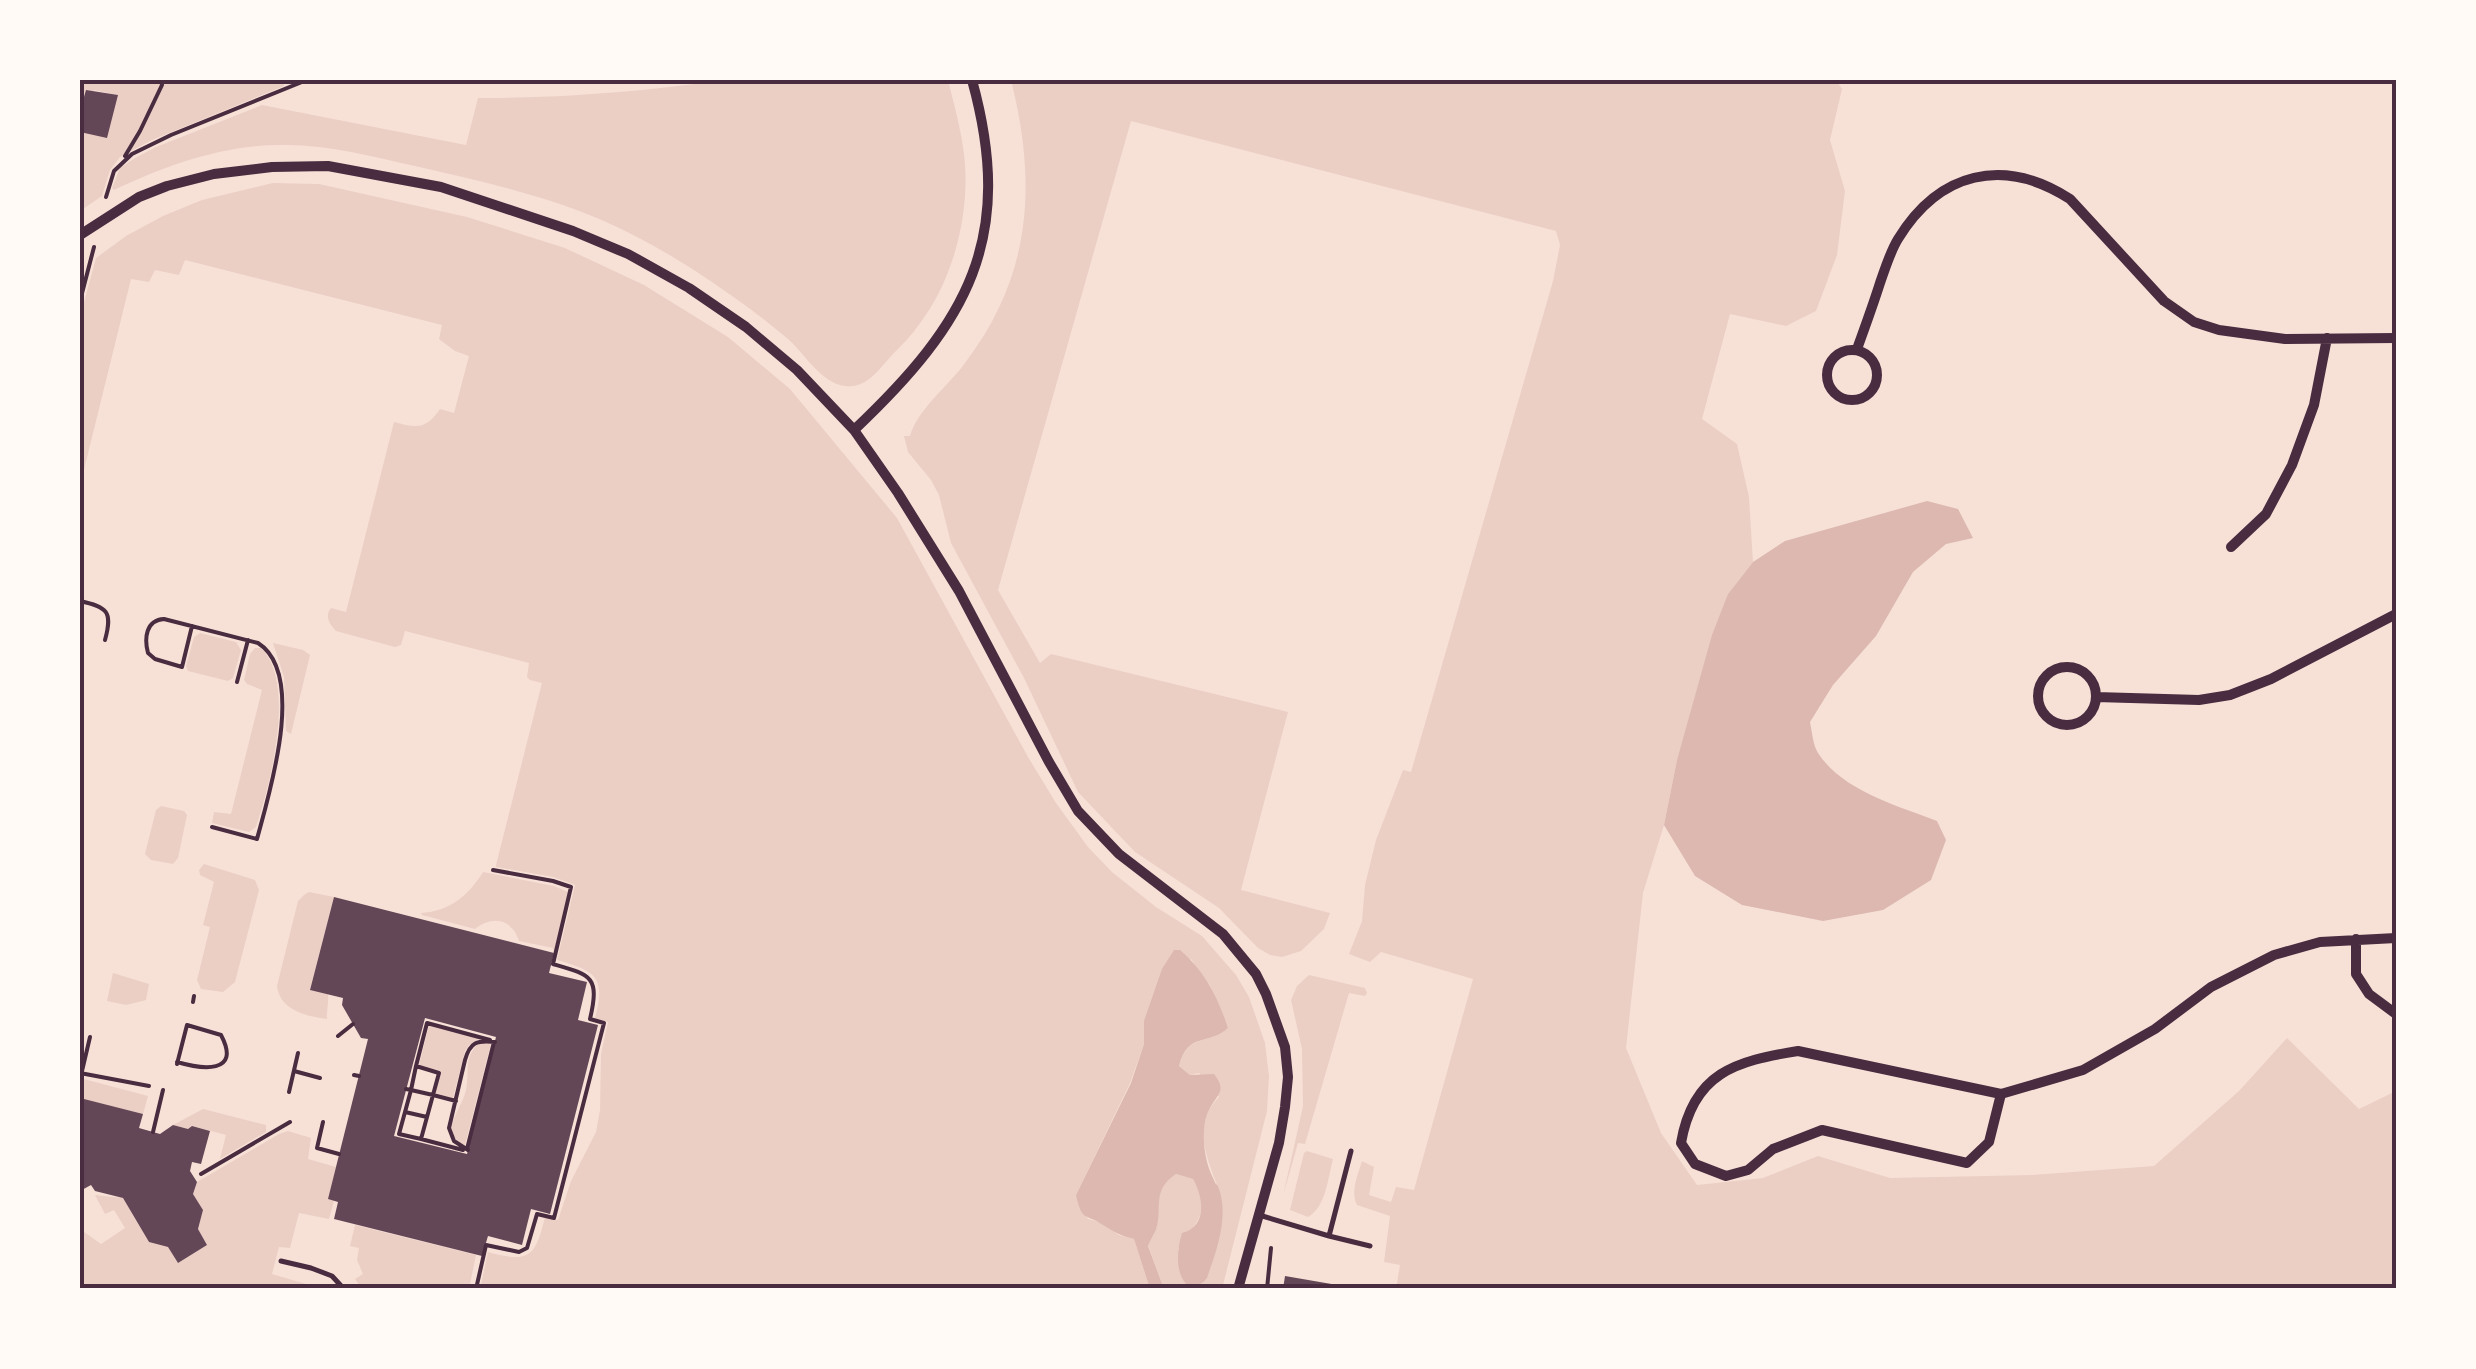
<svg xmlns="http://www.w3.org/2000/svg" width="2476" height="1369" viewBox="0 0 2476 1369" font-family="Helvetica,sans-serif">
<rect width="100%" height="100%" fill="#f7e1d7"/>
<!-- green -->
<path fill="#ebcfc5" d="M 80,80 L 257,80 L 284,83 L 284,86 L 152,140 L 120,157 L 110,170 L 102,196 L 80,211 L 80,132 L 117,95 L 94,90 L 84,97 L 80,96 Z
M 723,80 L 948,80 C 954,104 961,129 964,154 C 971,211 954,280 918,326 C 911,336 902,345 893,354 C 880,368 867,389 845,386 C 821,383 805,354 788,339 C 767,321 744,304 722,289 C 682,261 641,237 597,218 C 539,194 476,180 415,166 C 370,156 327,144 281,145 C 222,145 167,165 114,190 L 112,188 L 120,168 L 135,158 L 156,147 L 262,105 L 466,145 L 478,98 C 561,98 641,92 723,80 Z
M 1011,80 L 1836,80 L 1842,89 L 1830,140 L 1845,191 L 1837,255 L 1816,311 L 1786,326 L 1730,314 L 1702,419 L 1737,444 L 1749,497 L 1753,562 L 1728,594 L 1677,760 L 1664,825 L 1643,893 L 1626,1048 L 1661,1133 L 1697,1185 L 1763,1178 L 1818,1156 L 1890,1178 L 2032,1175 L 2154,1166 L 2239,1091 L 2287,1038 L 2359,1109 L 2396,1091 L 2396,1289 L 1396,1289 L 1400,1265 L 1384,1262 L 1390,1216 L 1357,1205 C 1350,1191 1358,1175 1362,1161 L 1374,1167 L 1369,1195 L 1391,1202 L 1396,1187 L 1414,1190 L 1473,979 L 1381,952 L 1370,962 L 1349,954 L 1362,921 L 1365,885 L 1376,840 L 1403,770 L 1411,772 L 1553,281 L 1560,245 L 1556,231 L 1131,121 L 998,590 L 1040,663 L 1051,654 L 1288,712 L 1241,890 L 1330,913 L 1324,929 L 1301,951 L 1282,957 L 1270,955 L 1258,948 L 1219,908 L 1135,852 L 1078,792 L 1024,678 L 951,543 L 939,495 L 931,480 L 908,452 L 904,436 L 910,436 C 917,410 949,385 965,363 C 1032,275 1037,184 1011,80 Z
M 273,183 L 319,184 L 467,217 L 565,248 L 644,285 L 728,337 L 790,389 L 897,518 L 1028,757 L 1056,803 L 1088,847 L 1112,872 L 1156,907 L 1202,936 L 1236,975 L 1249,997 L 1265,1043 L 1269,1076 L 1267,1111 L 1222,1289 L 1164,1289 L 1148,1245 C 1149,1243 1155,1233 1156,1230 C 1161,1207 1152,1190 1176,1174 L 1193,1179 C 1213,1213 1195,1222 1178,1249 L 1179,1257 L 1201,1284 C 1209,1276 1211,1266 1214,1256 C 1219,1235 1225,1206 1217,1185 C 1206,1155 1192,1124 1219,1097 L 1199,1073 L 1190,1075 L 1179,1066 C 1188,1032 1208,1046 1228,1028 L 1210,986 L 1191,959 L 1144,1021 L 1144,1044 L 1130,1083 L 1076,1195 L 1088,1219 L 1099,1222 L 1119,1235 L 1134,1239 L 1150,1289 L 480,1289 L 488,1252 C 529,1263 535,1258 545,1217 L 558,1220 L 571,1181 L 596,1132 L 600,1110 L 601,1054 L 608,1022 L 595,1018 C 606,977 596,971 557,960 L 575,885 L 553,877 L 496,867 L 496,865 L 542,683 L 530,680 L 527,677 L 529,663 L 405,631 L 401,645 L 395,647 L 336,631 C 330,625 324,616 331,608 L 346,612 L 394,422 C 416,428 426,430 440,409 L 454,413 L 469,356 L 455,351 L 439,339 L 442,325 L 185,260 L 179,275 L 155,270 L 149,282 L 131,279 L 80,486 L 80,317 L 96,258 L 126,236 L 163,216 L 202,200 Z
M 200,633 L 236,642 L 241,650 L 233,678 L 228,681 L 188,671 L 186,666 L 194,637 Z
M 273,643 L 303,650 L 310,655 L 291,734 L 286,731 L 284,677 Z
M 255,648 L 261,648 C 297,683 270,785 256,827 L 249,832 L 212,823 L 214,812 L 231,814 L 262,690 L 247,684 L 244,680 L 250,654 Z
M 161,806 L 184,811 L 187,815 L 178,858 L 173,864 L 151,860 L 145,854 L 156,810 Z
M 204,864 L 255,880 L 259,890 L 235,982 L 223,992 L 201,989 L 197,980 L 210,927 L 203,925 L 214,882 L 200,875 L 199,870 Z
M 483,872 L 554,886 L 568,892 L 554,953 L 553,948 L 519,941 C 512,919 493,915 475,929 L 422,915 L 421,913 C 450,911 468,896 483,872 Z
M 309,892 L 334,897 L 310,989 L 328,994 C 329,1003 326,1014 327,1019 C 305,1016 280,1010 277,986 L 298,901 L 304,895 Z
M 113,973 L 149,984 L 146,1000 L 126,1005 L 107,1001 Z
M 1309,975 L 1365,988 L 1367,993 L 1365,996 L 1349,993 L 1305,1144 L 1298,1143 L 1283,1196 L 1303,1106 L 1302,1049 L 1291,1000 L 1297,986 Z
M 429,1025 L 480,1038 L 469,1045 L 465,1051 L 453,1098 L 435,1093 L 441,1071 L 419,1065 Z
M 485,1043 L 491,1044 L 465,1145 C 456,1143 454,1136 451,1128 C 454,1114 463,1103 466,1090 C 470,1072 463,1058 478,1044 Z
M 80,1078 L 148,1096 L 143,1114 L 80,1099 Z
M 203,1109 L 266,1125 L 266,1132 L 220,1159 L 226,1135 L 192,1126 L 188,1129 L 173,1125 Z
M 288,1131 L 311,1138 L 308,1159 L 336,1167 L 329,1199 L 334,1201 L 329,1219 L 299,1213 L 290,1248 L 279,1247 L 272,1274 L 323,1289 L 80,1289 L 80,1229 L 101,1244 L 125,1228 L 114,1210 L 105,1214 L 95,1195 L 123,1198 L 149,1242 L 168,1247 L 178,1263 L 207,1245 L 198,1229 L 203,1210 L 193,1194 L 197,1182 L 279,1134 Z
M 1307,1151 L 1333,1159 C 1328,1178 1326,1207 1308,1217 L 1290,1210 L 1304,1153 Z
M 355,1225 L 476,1255 L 469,1289 L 362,1289 L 355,1279 L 363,1274 L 357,1260 L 359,1248 L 350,1246 Z"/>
<!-- water -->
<path fill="#dcb8b0" d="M 1927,501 L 1958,509 L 1973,538 L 1946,544 L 1913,572 L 1876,636 L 1833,685 L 1810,722 C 1812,732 1813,745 1818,753 C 1843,791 1896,805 1937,821 L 1946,840 L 1931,880 L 1883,910 L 1823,921 L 1742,905 L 1695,876 L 1664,825 L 1677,760 L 1712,635 L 1728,594 L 1753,562 L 1785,541 Z
M 1174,950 L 1180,950 C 1205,971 1218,998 1228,1028 C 1209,1046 1188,1031 1179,1066 L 1190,1075 L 1214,1074 C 1227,1091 1218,1093 1210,1108 C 1206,1115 1204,1123 1204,1131 C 1203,1146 1206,1164 1213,1178 C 1218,1190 1216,1179 1220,1192 C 1228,1220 1216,1252 1207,1278 C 1201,1286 1194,1287 1186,1284 C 1175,1271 1177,1249 1182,1233 C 1207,1227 1204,1198 1193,1179 L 1176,1174 C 1151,1191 1163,1207 1156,1230 C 1155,1232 1149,1243 1148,1246 L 1164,1289 L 1150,1289 L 1134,1239 C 1121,1236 1114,1232 1103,1225 C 1085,1213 1082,1222 1076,1195 L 1131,1083 L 1144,1044 L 1144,1021 L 1162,969 Z"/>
<!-- building -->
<path fill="#644757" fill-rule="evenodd" d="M 86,90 L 118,95 L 107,138 L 80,132 L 80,96 L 84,97 Z
M 334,897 L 554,953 L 549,973 L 587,982 L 578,1020 L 598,1025 L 550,1214 L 531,1209 L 522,1245 L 488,1236 L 482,1256 L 334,1219 L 338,1202 L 328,1199 L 368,1039 L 361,1038 L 342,1005 L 343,998 L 310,990 ZM 425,1018 L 496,1037 L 467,1154 L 394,1136 Z
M 80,1098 L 143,1114 L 139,1128 L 160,1134 L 173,1125 L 188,1129 L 192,1126 L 210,1131 L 201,1164 L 192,1162 L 190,1171 L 197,1182 L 193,1194 L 203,1210 L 198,1229 L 207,1245 L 178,1263 L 168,1247 L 149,1242 L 123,1198 L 95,1191 L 91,1185 L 80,1191 Z
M 1285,1276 L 1349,1287 L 1349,1289 L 1283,1289 Z"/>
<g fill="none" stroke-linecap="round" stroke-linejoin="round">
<!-- path -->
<path stroke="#4a2c40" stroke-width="4" d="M 125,156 L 140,131 L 162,85 L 161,80
M 106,197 L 114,171 L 132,154 L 171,135 L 302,82
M 80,301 L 94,247
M 80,601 C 107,607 113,611 105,640
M 192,626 L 182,667 L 155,659 L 148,653 C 144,638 146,620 164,619 L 258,643 C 307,674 269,794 257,839 L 212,827
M 237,682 L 248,640
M 193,1002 L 194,996
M 338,1036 L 353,1024
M 177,1062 C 201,1069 242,1075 221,1035 L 187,1025
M 177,1064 L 187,1025
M 416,1066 L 427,1023 L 490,1040
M 82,1071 L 90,1037
M 294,1071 L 320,1078
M 80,1073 L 149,1086
M 354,1075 L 359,1076
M 406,1089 L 411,1090 L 405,1112 L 427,1117 L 433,1095 L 411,1090 L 416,1066 L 439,1073 L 433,1095 L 456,1101
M 289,1092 L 298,1053
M 405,1112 L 399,1134 L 421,1139 L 427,1117
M 323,1122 L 317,1148 L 339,1154
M 153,1132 L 163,1090
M 421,1139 L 463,1150
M 467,1149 L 494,1042
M 468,1150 L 454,1141 L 449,1128 L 465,1060 C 470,1042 477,1040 495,1042
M 201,1174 L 290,1122
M 476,1289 L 486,1245 L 519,1252 L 527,1248 L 537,1214 L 554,1218 L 604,1023 L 590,1019 C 600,976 591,975 553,964 L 571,887 L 553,881 L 493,870
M 1267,1289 L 1271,1248"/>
<!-- service -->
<path stroke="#4a2c40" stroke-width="5" d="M 1259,1215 L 1329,1236 L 1351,1151
M 1329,1236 L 1370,1246
M 281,1261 L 311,1268 L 332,1276 L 344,1289"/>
<!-- minor -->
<path stroke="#4a2c40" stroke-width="10" d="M 80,235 L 139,197 L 167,186 L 214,174 L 272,167 L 328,166 L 441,187 L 573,231 L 628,254 L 689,288 L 746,327 L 797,370 L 854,430 L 898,493 L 959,591 L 1049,762 L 1078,811 L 1119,854 L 1223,934 L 1256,974 L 1266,994 L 1285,1047 L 1288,1077 L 1285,1107 L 1279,1143 L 1238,1289
M 1857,349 C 1865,327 1873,305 1880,283 C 1885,269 1890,252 1898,239 C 1939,172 2003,156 2070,199 L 2164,301 L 2194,322 L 2219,330 L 2285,339 L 2396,338
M1827 375a25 25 0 1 1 50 0a25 25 0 1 1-50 0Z
M 854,430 C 968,322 1016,239 972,80
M 2231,547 L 2266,514 L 2292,465 L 2314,405 L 2327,338
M2038 696a29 29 0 1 1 58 0a29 29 0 1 1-58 0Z
M 2096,697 L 2199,700 L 2230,695 L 2271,679 L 2396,614
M 2356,939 L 2356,974 L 2369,994 L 2396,1014
M 2001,1094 L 1989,1142 L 1967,1163 L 1822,1130 L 1773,1149 L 1748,1170 L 1726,1176 L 1695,1164 L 1681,1143 C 1693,1073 1735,1061 1798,1051 L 2001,1094 L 2083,1070 L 2155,1029 L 2211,987 L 2274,955 L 2320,942 L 2396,938"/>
</g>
<!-- border -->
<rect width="2476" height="1369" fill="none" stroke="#fffaf5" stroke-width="165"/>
<rect x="82" y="82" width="2312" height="1204" fill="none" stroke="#4a2c40" stroke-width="4"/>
</svg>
